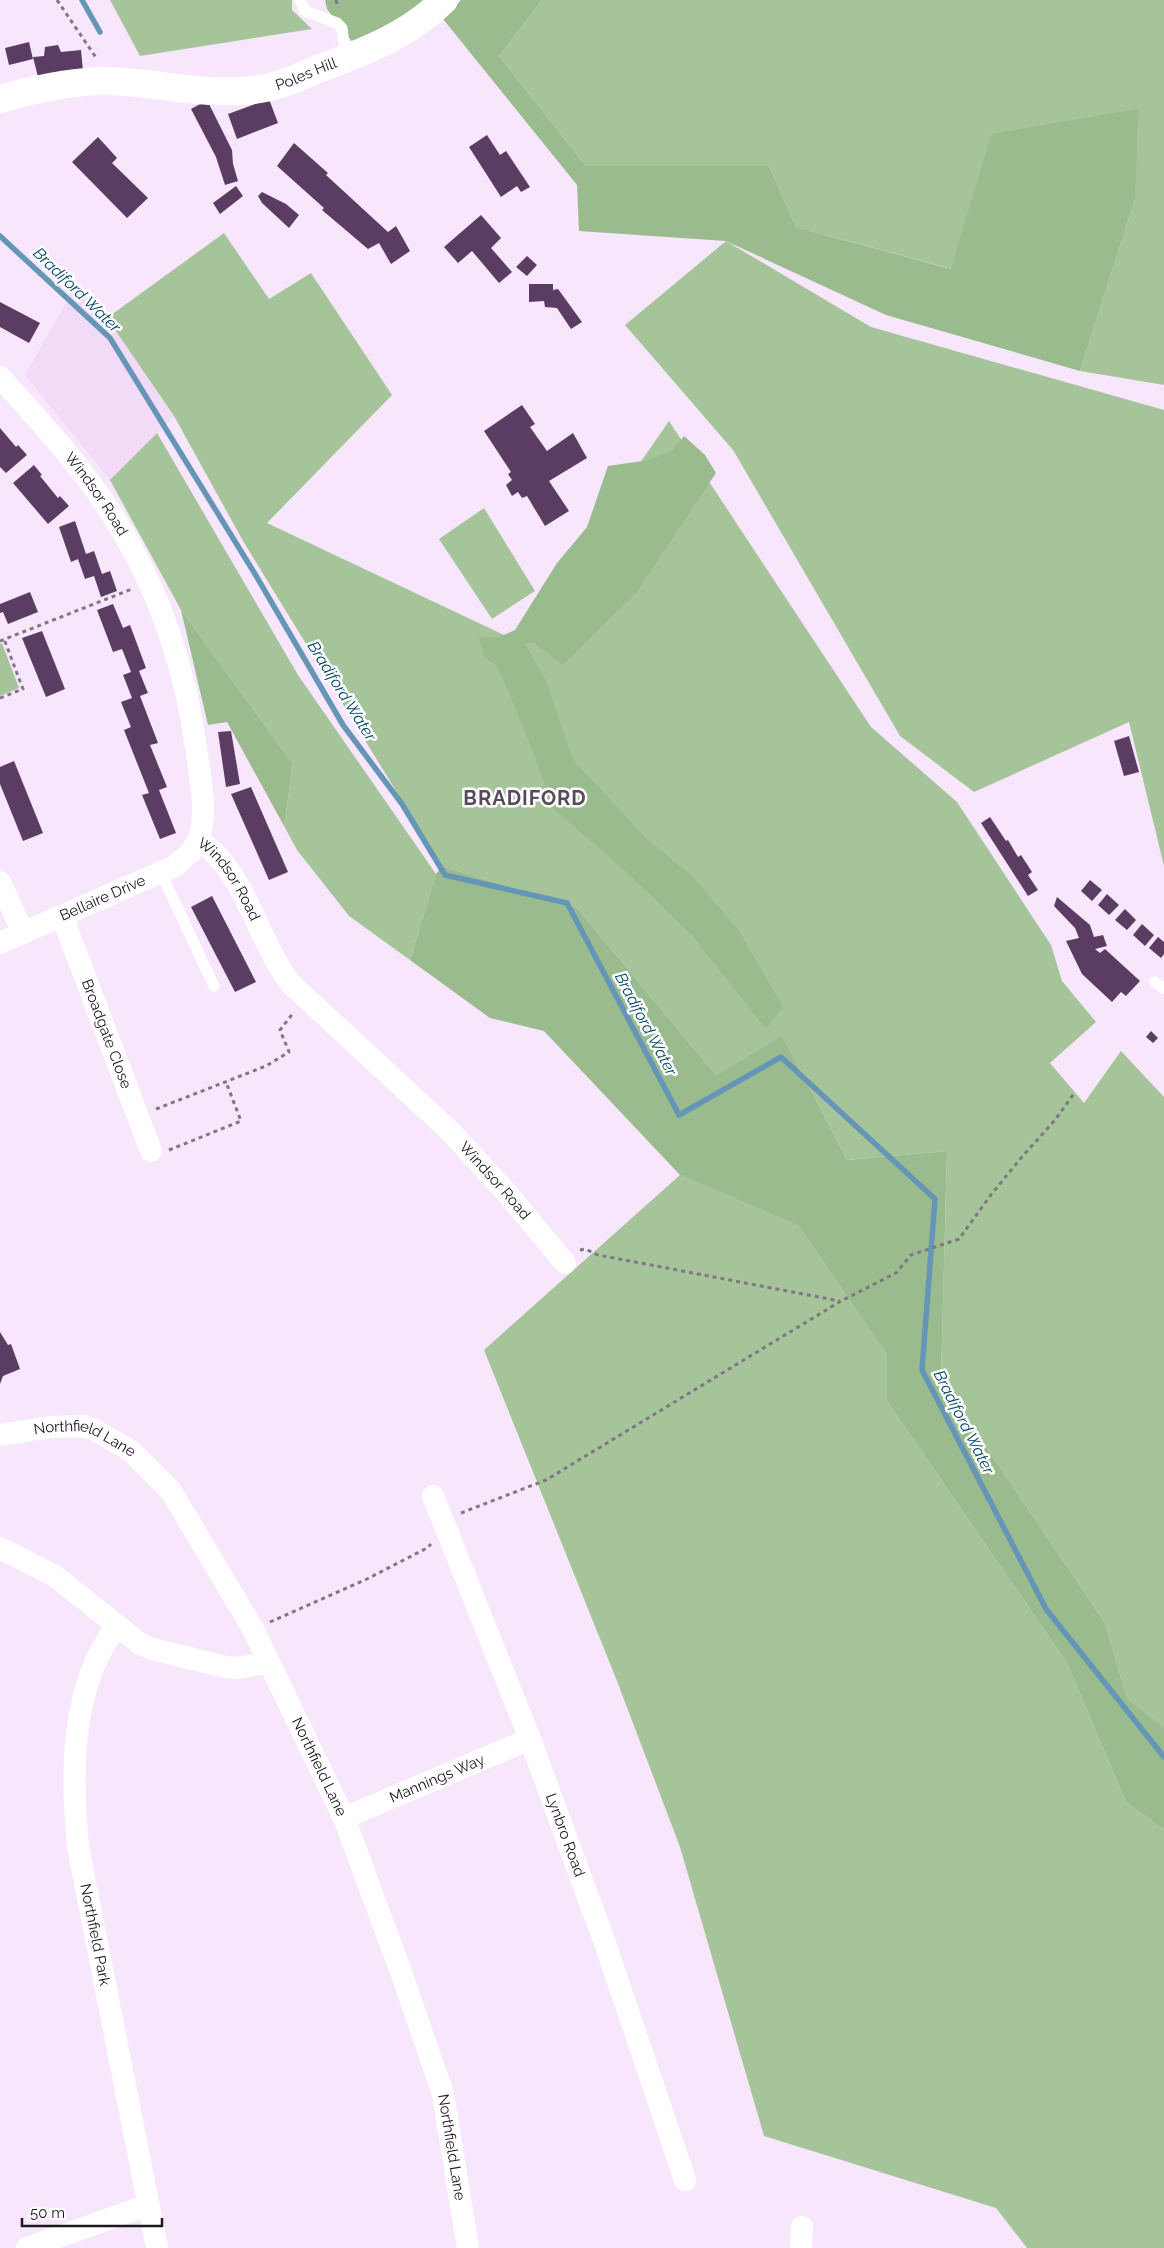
<svg xmlns="http://www.w3.org/2000/svg" width="1164" height="2248" viewBox="0 0 1164 2248" font-family="Raleway,sans-serif">
<rect width="100%" height="100%" fill="#f8e7fc"/>
<!-- built -->
<path fill="#f1dbf6" d="M 74,289 L 107,318 L 174,416 L 110,480 L 25,375 Z"/>
<!-- green -->
<path fill="#a5c49a" d="M 110,0 L 292,0 L 292,10 L 312,29 L 140,56 Z
M 542,0 L 1164,0 L 1164,385 L 1080,371 L 1135,199 L 991,134 L 952,269 L 796,227 L 769,166 L 586,166 L 499,56 Z
M 224,233 L 269,299 L 311,273 L 392,395 L 267,523 L 517,641 L 669,421 L 871,727 L 957,802 L 1051,945 L 1062,981 L 1096,1022 L 1050,1063 L 1084,1103 L 1121,1051 L 1164,1097 L 1164,1727 L 1127,1698 L 1105,1623 L 941,1380 L 947,1151 L 847,1160 L 782,1035 L 716,1075 L 577,908 L 442,866 L 243,541 L 174,416 L 107,318 Z
M 726,241 L 871,327 L 1164,410 L 1164,866 L 1129,722 L 974,792 L 900,736 L 733,450 L 625,325 Z
M 157,433 L 298,675 L 436,874 L 410,960 L 349,916 L 297,850 L 284,826 L 293,764 L 181,610 L 110,480 Z
M 484,508 L 535,591 L 492,619 L 439,539 Z
M 2,643 L 19,688 L 0,696 L 0,644 Z
M 680,1175 L 799,1224 L 887,1355 L 887,1401 L 1067,1663 L 1126,1802 L 1164,1830 L 1164,2248 L 1027,2248 L 996,2208 L 764,2136 L 680,1847 L 617,1681 L 484,1350 Z"/>
<!-- forest -->
<path fill="#99bb8d" d="M 325,0 L 430,0 L 356,47 L 327,9 Z
M 461,0 L 542,0 L 499,56 L 586,166 L 769,166 L 796,227 L 951,269 L 991,134 L 1138,109 L 1135,199 L 1080,371 L 886,315 L 726,241 L 579,231 L 577,185 L 443,19 Z
M 684,436 L 705,455 L 716,473 L 636,593 L 563,665 L 534,643 L 525,644 L 546,681 L 573,760 L 647,839 L 693,877 L 739,931 L 783,1007 L 766,1029 L 691,934 L 622,868 L 553,808 L 535,757 L 505,683 L 496,665 L 485,658 L 479,638 L 499,637 L 515,630 L 557,563 L 587,527 L 608,466 L 649,460 L 672,451 Z
M 181,610 L 293,764 L 284,826 L 227,722 L 208,725 Z
M 442,866 L 577,908 L 716,1075 L 782,1035 L 847,1160 L 947,1151 L 941,1380 L 1105,1623 L 1127,1698 L 1164,1727 L 1164,1830 L 1126,1802 L 1067,1663 L 887,1401 L 887,1355 L 799,1225 L 680,1175 L 544,1031 L 490,1018 L 410,960 L 436,874 Z"/>
<g fill="none" stroke-linecap="round" stroke-linejoin="round">
<!-- stream -->
<path stroke="#6596b7" stroke-width="5.5" d="M 82,0 L 100,32
M 0,236 L 110,338 L 255,574 L 343,725 L 402,804 L 445,875 L 567,903 L 679,1115 L 781,1057 L 935,1199 L 922,1370 L 1046,1609 L 1164,1757"/>
</g>
<!-- building -->
<path fill="#5b3c62" d="M 29,42 L 33,59 L 9,65 L 5,48 Z
M 58,45 L 61,52 L 81,50 L 83,71 L 38,77 L 33,57 L 44,56 L 45,47 Z
M 269,99 L 278,123 L 237,139 L 228,114 Z
M 207,100 L 232,150 L 233,164 L 238,181 L 225,185 L 216,157 L 191,109 Z
M 487,135 L 500,155 L 506,151 L 530,187 L 521,192 L 517,186 L 501,197 L 469,147 Z
M 98,137 L 117,158 L 112,163 L 148,198 L 127,218 L 72,162 Z
M 294,143 L 328,173 L 326,175 L 388,232 L 396,226 L 410,251 L 391,264 L 379,243 L 368,249 L 322,210 L 324,208 L 277,166 Z
M 236,186 L 243,196 L 220,214 L 213,203 Z
M 262,192 L 286,204 L 299,215 L 289,228 L 262,203 L 258,196 Z
M 481,215 L 501,238 L 491,248 L 512,272 L 499,283 L 472,251 L 458,263 L 444,247 Z
M 527,256 L 537,265 L 527,276 L 516,267 Z
M 529,284 L 553,284 L 553,290 L 558,289 L 582,322 L 571,329 L 557,308 L 545,307 L 544,301 L 529,302 Z
M 0,302 L 40,323 L 29,343 L 0,327 Z
M 522,405 L 535,424 L 530,427 L 547,451 L 573,433 L 587,458 L 549,481 L 569,511 L 545,526 L 527,496 L 522,498 L 518,492 L 512,496 L 506,485 L 512,480 L 508,474 L 511,472 L 484,431 Z
M 0,428 L 16,447 L 18,445 L 27,455 L 6,473 L 0,467 Z
M 34,465 L 42,475 L 40,476 L 58,498 L 60,496 L 69,506 L 48,524 L 13,483 Z
M 75,521 L 86,554 L 94,551 L 102,574 L 110,571 L 117,591 L 101,597 L 94,576 L 85,579 L 78,559 L 71,562 L 59,527 Z
M 30,592 L 38,612 L 8,624 L 3,612 L 0,613 L 0,604 Z
M 113,604 L 123,628 L 130,625 L 146,668 L 139,671 L 148,693 L 140,696 L 158,743 L 150,745 L 167,787 L 159,790 L 176,833 L 160,839 L 142,795 L 149,793 L 124,730 L 131,727 L 121,702 L 132,698 L 123,675 L 131,672 L 122,649 L 113,652 L 97,610 Z
M 42,631 L 65,689 L 46,697 L 22,638 Z
M 231,731 L 240,784 L 226,787 L 218,732 Z
M 1129,736 L 1139,772 L 1124,776 L 1114,741 Z
M 14,761 L 43,833 L 23,841 L 0,784 L 0,767 Z
M 251,787 L 288,872 L 269,880 L 231,794 Z
M 990,817 L 1006,841 L 1008,840 L 1018,857 L 1021,855 L 1032,872 L 1028,875 L 1038,890 L 1028,896 L 981,823 Z
M 1090,880 L 1102,890 L 1092,901 L 1081,891 Z
M 1107,894 L 1119,905 L 1109,915 L 1098,905 Z
M 212,896 L 256,982 L 235,992 L 191,907 Z
M 1057,897 L 1090,925 L 1094,937 L 1103,935 L 1107,946 L 1095,949 L 1100,953 L 1105,949 L 1140,981 L 1126,996 L 1121,992 L 1112,1002 L 1082,974 L 1066,941 L 1079,938 L 1075,928 L 1054,906 Z
M 1125,909 L 1136,920 L 1127,930 L 1115,920 Z
M 1142,924 L 1154,935 L 1145,946 L 1133,935 Z
M 1158,937 L 1164,942 L 1164,954 L 1161,958 L 1149,948 Z
M 1151,1031 L 1158,1038 L 1153,1043 L 1146,1037 Z
M 0,1332 L 8,1345 L 11,1344 L 20,1369 L 3,1376 L 0,1384 Z"/>
<g fill="none" stroke-linecap="round" stroke-linejoin="round">
<!-- path -->
<path stroke="#817684" stroke-width="3" stroke-dasharray="4 4" stroke-linecap="butt" d="M 57,0 L 97,59
M 336,0 L 338,8
M 0,641 L 132,589
M 0,698 L 23,689 L 4,639
M 156,1109 L 266,1066 L 289,1052 L 280,1030 L 294,1012
M 169,1150 L 241,1121 L 226,1082
M 580,1250 L 585,1249 L 598,1255 L 840,1301
M 461,1513 L 546,1480 L 841,1301 L 896,1273 L 911,1255 L 959,1239 L 990,1196 L 1021,1158 L 1055,1120 L 1075,1092
M 270,1622 L 367,1579 L 427,1548 L 431,1544"/>
<!-- service -->
<path stroke="#fff" stroke-width="11" d="M 300,0 L 305,11 L 337,23 L 342,28 L 346,59
M 161,873 L 214,986
M 1155,982 L 1164,989"/>
<!-- minor -->
<g stroke="#fff" stroke-width="22">
<path id="s1" d="M 0,377 C 38,419 85,470 114,518 C 159,588 187,672 197,755 C 201,783 208,813 198,841 C 242,863 260,946 291,984 L 450,1131 L 506,1192 L 565,1263"/>
<path d="M 0,882 L 23,933"/>
<path id="s2" d="M 62,916 L 151,1151"/>
<path id="s3" d="M 0,943 L 175,866 L 191,852 L 198,841"/>
<path id="s4" d="M 0,1435 L 50,1427 L 83,1426 L 95,1430 L 131,1451 L 171,1491 L 253,1629 L 344,1818 L 401,1972 L 443,2094 L 468,2248"/>
<path id="s5" d="M 433,1496 L 530,1739 L 606,1946 L 685,2180"/>
<path d="M 0,1548 L 55,1576 L 139,1643 L 152,1649 L 226,1667 L 238,1668 L 269,1662"/>
<path id="s6" d="M 117,1625 C 70,1688 71,1772 78,1847 L 157,2248"/>
<path id="s7" d="M 344,1818 L 530,1739"/>
<path d="M 27,2248 L 148,2205"/>
<path d="M 801,2248 L 802,2227"/>
</g>
<!-- tertiary -->
<path stroke="#fff" stroke-width="28" id="s8" d="M 0,99 C 30,90 70,82 100,81 C 138,80 176,90 213,91 C 235,92 260,91 281,84 C 295,80 309,72 323,67 C 367,51 410,34 444,0"/>
</g>
<g text-anchor="middle" dominant-baseline="central" stroke-width="5" stroke-linejoin="round" paint-order="stroke">
<!-- street labels -->
<g font-size="15" fill="#1c161e" stroke="#fff">
<text stroke="none"><textPath href="#s8" startOffset="311">Poles Hill</textPath></text>
<text stroke="none"><textPath href="#s1" startOffset="152">Windsor Road</textPath></text>
<text stroke="none"><textPath href="#s1" startOffset="572">Windsor Road</textPath></text>
<text stroke="none"><textPath href="#s3" startOffset="112">Bellaire Drive</textPath></text>
<text stroke="none"><textPath href="#s2" startOffset="126">Broadgate Close</textPath></text>
<text stroke="none"><textPath href="#s1" startOffset="978">Windsor Road</textPath></text>
<text stroke="none"><textPath href="#s4" startOffset="88">Northfield Lane</textPath></text>
<text stroke="none"><textPath href="#s4" startOffset="508">Northfield Lane</textPath></text>
<text stroke="none"><textPath href="#s7" startOffset="101">Mannings Way</textPath></text>
<text stroke="none"><textPath href="#s5" startOffset="364">Lynbro Road</textPath></text>
<text stroke="none"><textPath href="#s6" startOffset="320">Northfield Park</textPath></text>
<text stroke="none"><textPath href="#s4" startOffset="912">Northfield Lane</textPath></text>
</g>
<!-- water labels -->
<g font-size="16" font-style="italic" fill="#044667" stroke="#fff">
<text transform="translate(77 290) rotate(44)">Bradiford Water</text>
<text transform="translate(342 691) rotate(58)">Bradiford Water</text>
<text transform="translate(646 1024) rotate(62)">Bradiford Water</text>
<text transform="translate(964 1422) rotate(63)">Bradiford Water</text>
</g>
<!-- district labels -->
<g font-size="20" font-weight="bold" letter-spacing="1" fill="#584a5c" stroke="#fff">
<text x="525" y="798">BRADIFORD</text>
</g>
</g>
<!-- scale -->
<path d="M22 2218v8h140v-8" fill="none" stroke="#1c161e" stroke-width="2.5"/>
<text x="30" y="2218" font-size="15" fill="#1c161e" stroke="#ffffff" stroke-width="4" paint-order="stroke">50 m</text>
</svg>
